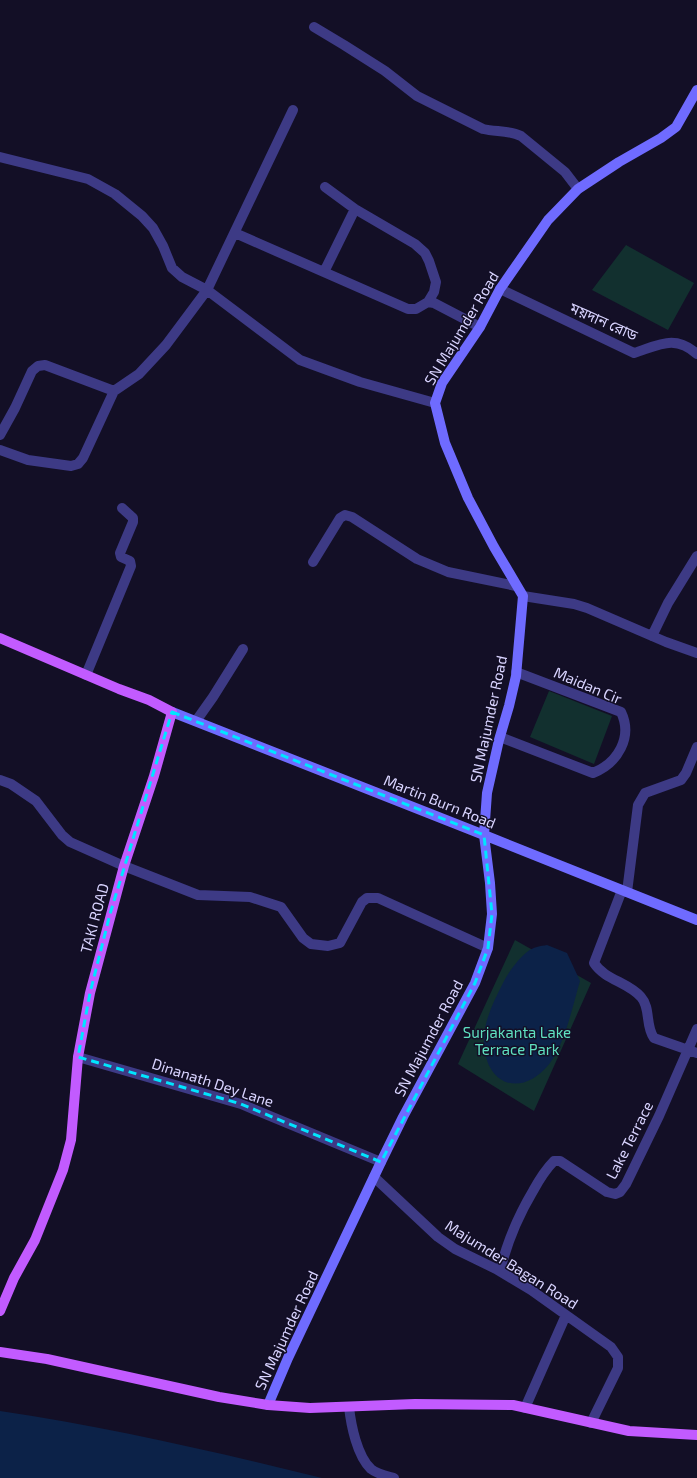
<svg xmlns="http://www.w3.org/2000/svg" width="697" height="1478" viewBox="0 0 697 1478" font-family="'Exo 2','Noto Sans Bengali',sans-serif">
<rect width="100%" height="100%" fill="#130f26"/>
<!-- green -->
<path fill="#12302f" d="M 626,245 L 694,283 L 668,330 L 592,290 Z
M 549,691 L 612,716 L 594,764 L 530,737 Z
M 515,940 L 591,983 L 534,1111 L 458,1064 Z"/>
<!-- water -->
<path fill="#0c2248" d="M 547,945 L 567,953 L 580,981 C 573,1005 565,1043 550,1063 C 520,1101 482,1083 484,1037 C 485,1018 495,999 503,983 C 508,973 519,958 527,952 C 533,947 541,946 547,945 Z
M 0,1411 C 109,1427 216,1452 322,1478 L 0,1478 Z"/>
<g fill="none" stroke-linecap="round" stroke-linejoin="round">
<!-- street -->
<path stroke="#3d3a85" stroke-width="10" d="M 314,27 L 344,45 L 385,71 L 417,96 L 483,129 C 496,132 509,130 521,136 L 565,172 L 578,189
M 293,110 L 207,290 L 300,360 L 360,382 L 435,403
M 0,157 L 88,179 L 115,194 L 142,216 L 153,228 L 163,246 L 172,268 L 182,277 L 207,290 L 166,345 L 139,374 L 114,391 L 83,458 L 78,464 L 71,466 L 28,460 L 0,450
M 325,187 L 355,209 L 415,244 L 425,253 L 429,261 L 436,282 L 434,292 L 428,302
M 235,233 L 408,309 L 416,309 L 428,302 L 434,303 L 480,327
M 324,272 L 355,209
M 500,289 L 634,353 C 659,345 675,334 697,354
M 0,435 L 15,408 L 32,371 L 38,366 L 45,365 L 114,391
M 313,562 L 340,518 L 345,515 L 352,517 L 417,559 L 448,572 L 516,586
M 523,596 L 574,604 L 587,608 L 666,642 L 697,653
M 652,636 L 668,603 L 697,556
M 86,675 L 131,566 L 130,561 L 121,557 L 120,553 L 133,522 L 133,518 L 122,508
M 196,721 L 213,697 L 243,649
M 500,737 L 593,773 C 618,763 633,737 621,712 L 516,672
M 0,780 L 11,784 L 36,801 L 62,835 L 70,842 L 124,866 L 198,895 L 250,897 L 281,907 L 303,938 L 311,944 L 328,946 L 340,943 L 362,902 L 367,898 L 378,898 L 488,948
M 622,890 L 594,963 C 605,980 628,982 641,997 C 651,1008 645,1026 654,1038 L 697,1053
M 627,892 L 638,805 L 645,793 L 681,780 L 686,773 L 697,747
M 78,1057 L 241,1104 L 381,1162
M 374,1177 L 438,1237 L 455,1249 L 496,1269 L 531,1290 L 611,1347 L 618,1357 L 618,1368 L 591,1423
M 500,1271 C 507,1242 517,1218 533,1191 C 539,1180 545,1170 554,1161 L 560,1161 L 607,1192 L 615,1194 L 620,1192 L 626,1184 L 659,1116 L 697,1029
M 349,1407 C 351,1425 357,1456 371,1469 C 377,1474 387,1476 394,1478
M 525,1408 L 566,1315"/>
<!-- secondary -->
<path stroke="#6f6bff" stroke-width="10" d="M 172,712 L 484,835 L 697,920
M 268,1405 L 288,1358 L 381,1162 L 403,1117 L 475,983 L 488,948 L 492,914 L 490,883 L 484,835 L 487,793 L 499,740 L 509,706 L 516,676 L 523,596 L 494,547 L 468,498 L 445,443 L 435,403 L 442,383 L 480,327 L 500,289 L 548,220 L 578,189 L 619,162 L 661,138 L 676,127 L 697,90"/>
<!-- primary -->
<path stroke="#c25bff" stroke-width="10" d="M 0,638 L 119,689 L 149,700 L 172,712 L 154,776 L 124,866 L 90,993 L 78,1057 L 71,1140 L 63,1170 L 35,1240 L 14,1278 L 0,1311
M 0,1352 L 47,1359 L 219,1397 L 268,1405 L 310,1408 L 415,1404 L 513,1405 L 629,1431 L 697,1435"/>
</g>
<!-- marked area -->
<path fill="none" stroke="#00e5ff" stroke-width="3" stroke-dasharray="8 5" stroke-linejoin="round" d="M 172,712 L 484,835 L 492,914 L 488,948 L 475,983 L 381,1162 L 241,1104 L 78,1057 L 90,993 L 110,914 Z"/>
<g text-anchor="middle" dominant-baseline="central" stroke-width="3" stroke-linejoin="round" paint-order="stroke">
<!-- street labels -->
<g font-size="15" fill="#d9d4ff" stroke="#130f26">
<text transform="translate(604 321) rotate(24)">ময়দান রোড</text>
<text transform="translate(461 328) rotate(-59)">SN Majumder Road</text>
<text transform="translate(588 685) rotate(23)">Maidan Cir</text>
<text transform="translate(488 719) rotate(-78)">SN Majumder Road</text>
<text transform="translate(440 801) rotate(22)">Martin Burn Road</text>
<text transform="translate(94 918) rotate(-75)">TAKI ROAD</text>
<text transform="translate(428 1038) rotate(-62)">SN Majumder Road</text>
<text transform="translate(213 1082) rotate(18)">Dinanath Dey Lane</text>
<text transform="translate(629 1140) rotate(-63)">Lake Terrace</text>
<text transform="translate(512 1264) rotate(32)">Majumder Bagan Road</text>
<text transform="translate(286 1330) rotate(-65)">SN Majumder Road</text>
</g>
<!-- park labels -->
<g font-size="15" fill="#5fe0c0" stroke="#130f26">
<text x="517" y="1032">Surjakanta Lake<tspan x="517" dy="17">Terrace Park</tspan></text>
</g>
</g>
</svg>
